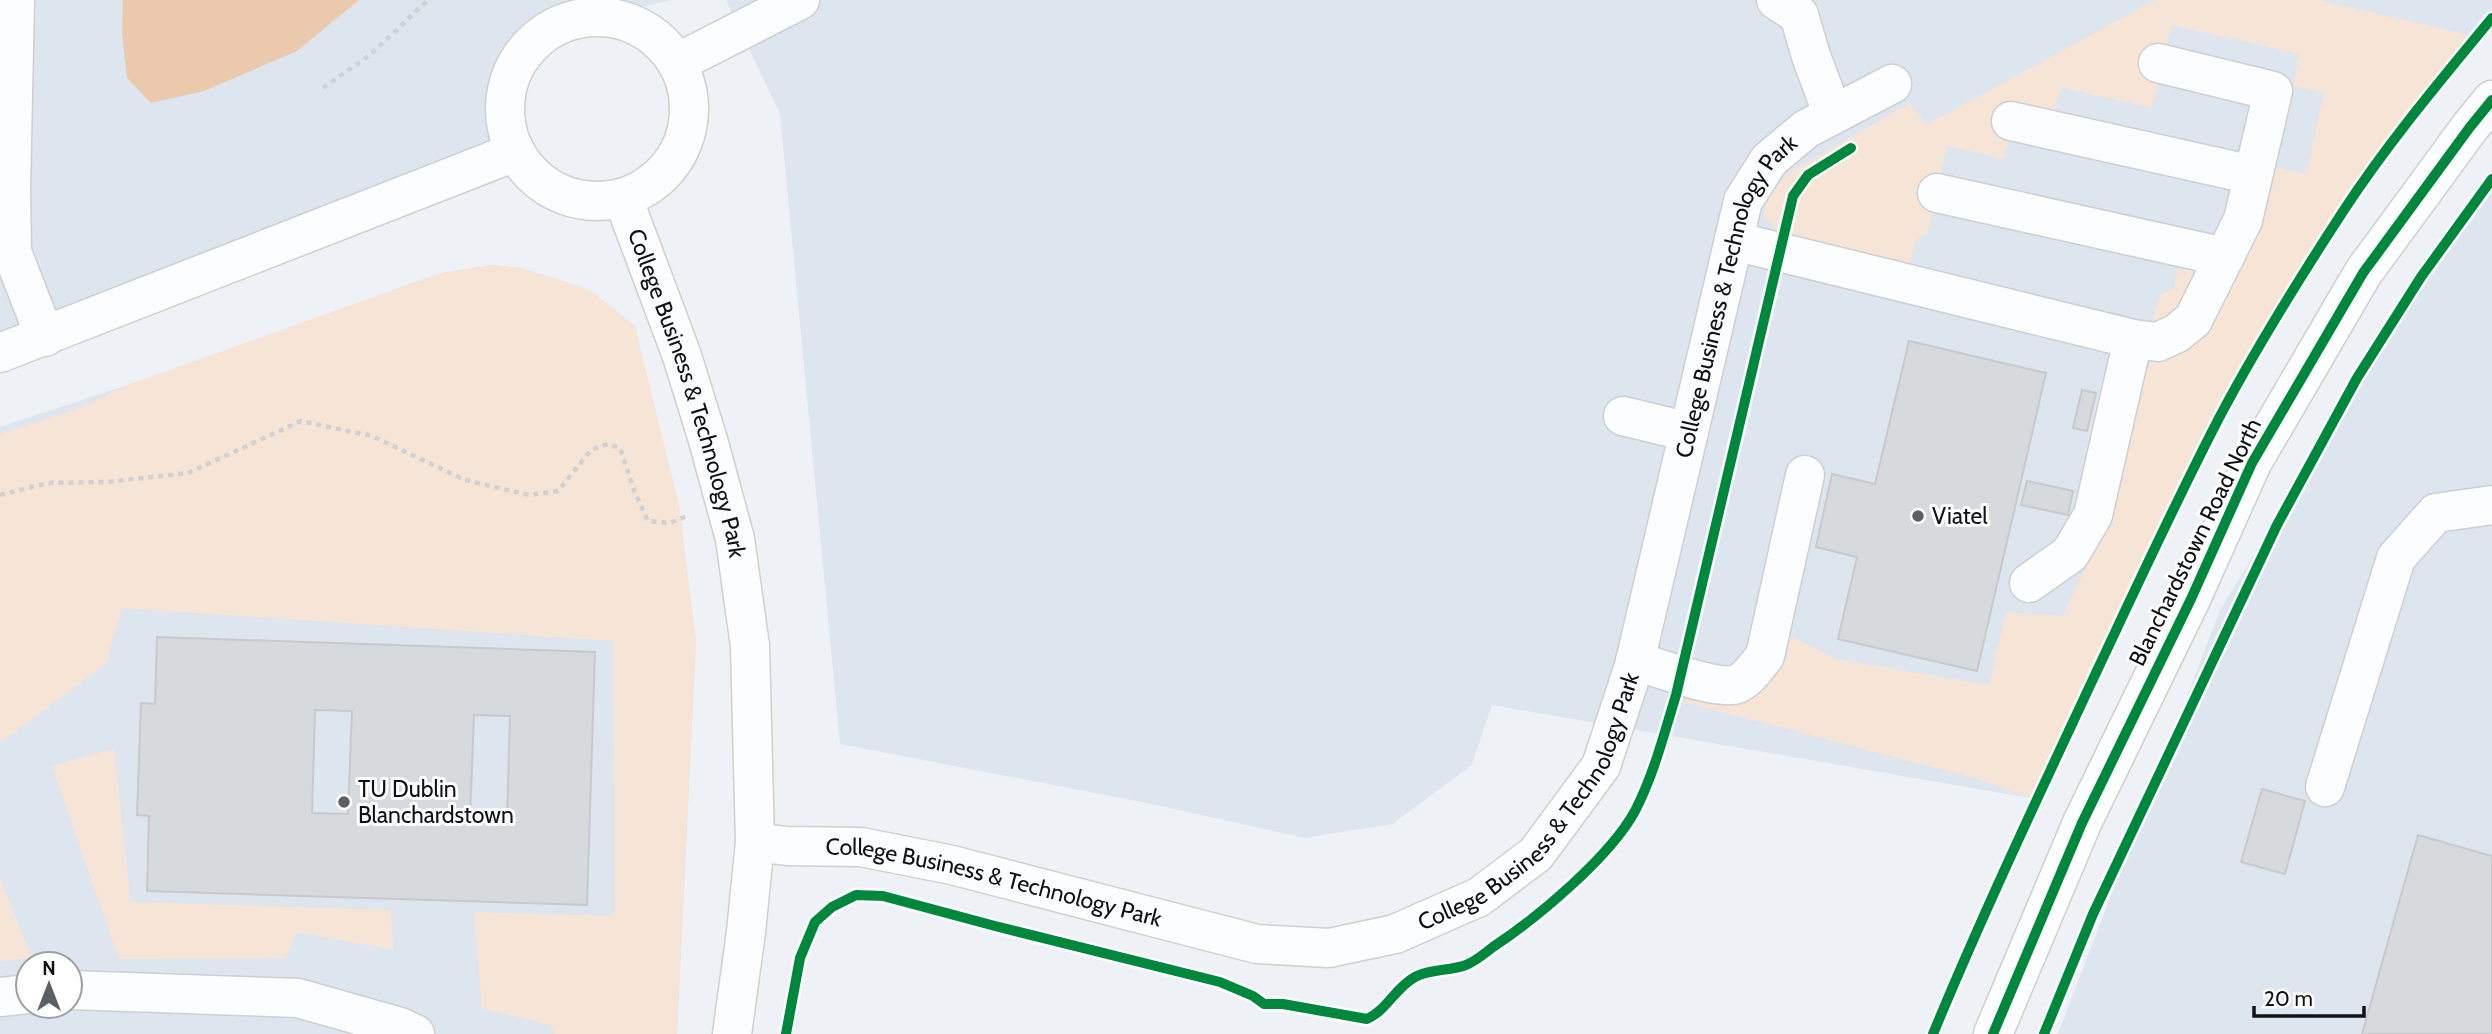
<svg xmlns="http://www.w3.org/2000/svg" width="2492" height="1034" viewBox="0 0 2492 1034" font-family="Cabin,sans-serif">
<rect width="100%" height="100%" fill="#eef2f6"/>
<!-- built -->
<path fill="#dde5ef" fill-rule="evenodd" d="M 0,0 L 671,0 L 552,29 L 530,46 L 514,70 L 505,97 L 506,125 L 515,152 L 0,350 Z
M 726,0 L 2492,0 L 2492,9 L 2468,35 L 2312,244 L 2212,417 L 2030,798 L 1492,705 L 1472,765 L 1392,824 L 1305,838 L 1152,804 L 840,744 L 780,114 Z
M 2492,170 L 2492,1034 L 2058,1034 L 2220,610 Z
M 493,265 L 522,268 L 590,290 L 635,326 L 696,640 L 677,1034 L 0,1034 L 0,427 L 182,367 L 441,273 ZM 28,964 L 70,964 L 70,1006 L 28,1006 Z"/>
<!-- green -->
<path fill="#f6e4d6" d="M 2155,0 L 2319,0 L 2468,35 L 2312,244 L 2212,417 L 2030,798 L 1978,779 L 1684,702 L 1686,692 L 1786,634 L 1836,659 L 1989,685 L 2006,612 L 2063,616 L 2109,517 L 2140,384 L 2154,357 L 2274,167 L 2306,174 L 2324,93 L 2293,86 L 2299,54 L 2172,25 L 2152,108 L 2061,87 L 2054,114 L 2017,106 L 2004,159 L 1947,146 L 1928,232 L 1916,240 L 1909,268 L 1784,238 L 1764,216 C 1766,197 1776,186 1790,172 L 1910,103 L 1926,125 Z
M 2180,261 L 2192,271 L 2196,280 L 2185,309 L 2153,324 L 2159,296 L 2174,288 Z
M 493,265 L 522,268 L 590,290 L 635,326 L 679,504 L 696,640 L 677,1034 L 554,1034 L 551,1025 L 482,1008 L 474,912 L 615,916 L 613,641 L 122,608 L 106,664 L 0,743 L 0,434 L 82,407 L 133,383 L 441,273 Z
M 114,749 L 131,902 L 391,910 L 393,950 L 297,932 L 286,958 L 119,959 L 52,766 Z
M 0,878 L 32,958 L 0,961 Z"/>
<!-- water -->
<path fill="#ebc9ac" d="M 123,0 L 359,0 L 297,51 L 204,91 L 151,103 L 127,78 L 122,32 Z"/>
<!-- building -->
<path fill="#d7dadd" stroke="#c7c9cd" stroke-width="2" fill-rule="evenodd" d="M 1909,341 L 2046,373 L 1977,671 L 1838,639 L 1857,557 L 1816,547 L 1832,474 L 1875,484 Z
M 2082,390 L 2096,393 L 2087,431 L 2073,428 Z
M 2027,481 L 2073,491 L 2068,515 L 2021,505 Z
M 157,637 L 595,652 L 587,905 L 147,891 L 149,816 L 137,815 L 141,703 L 155,704 ZM 315,710 L 352,711 L 348,814 L 312,813 ZM 474,715 L 510,716 L 507,819 L 470,818 Z
M 2262,789 L 2305,801 L 2285,874 L 2241,862 Z
M 2418,835 L 2492,856 L 2492,1034 L 2362,1034 Z"/>
<g fill="none" stroke-linecap="round" stroke-linejoin="round">
<!-- minor casing -->
<g stroke="#cdcfd2" stroke-width="41">
<g id="minor">
<path d="M 15,0 L 11,190 L 12,252 L 45,337"/>
<path d="M 1776,0 L 1799,15 L 1811,56 L 1833,115"/>
<circle cx="597" cy="109" r="92"/>
<path d="M 677,63 L 800,0"/>
<path d="M 2011,121 L 2253,175"/>
<path d="M 1937,193 L 2225,257"/>
<path id="s1" d="M 623,198 L 682,356 L 708,440 L 735,539 L 750,646 L 755,842 L 746,932 L 732,1034"/>
<path d="M 1734,241 L 2133,339 L 2158,342 L 2177,333 L 2193,320 L 2243,220 L 2273,91 L 2158,63"/>
<path d="M 0,353 L 515,152"/>
<path d="M 1623,416 L 1689,432"/>
<path d="M 2029,583 L 2070,554 L 2093,515 L 2133,339"/>
<path d="M 1635,661 C 1657,667 1717,691 1737,684 C 1749,679 1757,665 1765,656 L 1805,475"/>
<path d="M 2325,787 L 2396,558 L 2436,513 L 2492,505"/>
<path id="s2" d="M 755,842 L 787,846 L 861,847 L 952,865 L 1257,944 L 1329,948 L 1395,934 L 1479,897 L 1536,854 L 1601,766 L 1634,666 L 1743,201 L 1769,160 L 1806,129 L 1892,84"/>
<path d="M 70,990 L 298,998 L 400,1027 L 415,1034"/>
<path d="M 0,997 L 28,994"/>
</g>
</g>
<!-- major casing -->
<g stroke="#cdcfd2" stroke-width="41">
<path id="major" d="M 1993,1034 L 2082,823 L 2191,599 L 2252,463 L 2363,273 L 2470,127 L 2492,100"/>
</g>
<!-- path -->
<path stroke="#cfd1d2" stroke-width="4.5" stroke-dasharray="5 5" stroke-linecap="butt" d="M 323,88 L 370,55 L 428,0
M 0,495 L 48,483 L 107,482 L 188,473 L 301,421 L 372,436 L 465,480 L 529,495 L 558,491 L 591,450 L 608,444 L 620,448 L 635,493 L 648,521 L 670,523 L 689,515"/>
<!-- minor -->
<use href="#minor" stroke="#fcfdfe" stroke-width="38"/>
<!-- major -->
<use href="#major" stroke="#fcfdfe" stroke-width="38"/>
<!-- cycleway casing -->
<g stroke="#fefefe" stroke-width="15">
<path id="cycleway" d="M 786,1034 L 800,958 L 815,922 L 832,907 L 856,895 L 883,896 L 995,926 L 1220,982 L 1253,996 L 1264,1004 L 1283,1004 L 1367,1019 C 1387,1010 1395,988 1415,977 C 1429,969 1450,971 1466,965 C 1476,961 1485,953 1493,947 C 1537,918 1610,857 1635,811 C 1654,774 1664,734 1676,695 L 1793,196 L 1808,175 L 1851,148
M 1933,1034 C 1983,913 2039,795 2094,677 C 2135,590 2175,503 2219,418 C 2256,348 2299,279 2342,213 C 2387,144 2440,81 2492,18
M 1993,1034 L 2082,823 L 2191,599 L 2252,463 L 2363,273 L 2470,127 L 2492,100
M 2044,1034 L 2093,914 L 2277,525 L 2357,378 L 2421,277 L 2492,179"/>
</g>
<!-- cycleway -->
<use href="#cycleway" stroke="#00873e" stroke-width="10"/>
</g>
<!-- markers -->
<g fill="#5d6063" stroke="#fefefe" stroke-width="2.5">
<circle cx="1918" cy="516" r="7"/>
<circle cx="344" cy="802" r="7"/>
</g>
<g text-anchor="middle" dominant-baseline="central" stroke-width="6" stroke-linejoin="round" paint-order="stroke">
<!-- street labels -->
<g font-size="23" fill="#0f1114" stroke="#fefefe">
<text stroke="none"><textPath href="#s2" startOffset="1418">College Business &amp; Technology Park</textPath></text>
<text stroke="none"><textPath href="#s1" startOffset="206">College Business &amp; Technology Park</textPath></text>
<text transform="translate(2195 542) rotate(-64)">Blanchardstown Road North</text>
<text stroke="none"><textPath href="#s2" startOffset="852">College Business &amp; Technology Park</textPath></text>
<text stroke="none"><textPath href="#s2" startOffset="243">College Business &amp; Technology Park</textPath></text>
</g>
<!-- poi labels -->
<g font-size="23" fill="#0f1114" stroke="#fefefe" text-anchor="start">
<text x="1932" y="516">Viatel</text>
<text x="358" y="789">TU Dublin<tspan x="358" dy="26">Blanchardstown</tspan></text>
</g>
</g>
<!-- north arrow -->
<g transform="translate(49 985)"><circle r="33" fill="#fefefe" stroke="#9e9fa0" stroke-width="2"/>
<path d="M0-5L12 26L0 18L-12 26Z" fill="#5d6063"/>
<text y="-10" font-size="19" font-weight="bold" text-anchor="middle" fill="#0f1114">N</text>
</g>
<!-- scale -->
<path d="M2254 1006v10h110v-10" fill="none" stroke="#0f1114" stroke-width="3.5"/>
<text x="2264" y="1006" font-size="21" fill="#0f1114" stroke="#fefefe" stroke-width="5" paint-order="stroke">20 m</text>
</svg>
